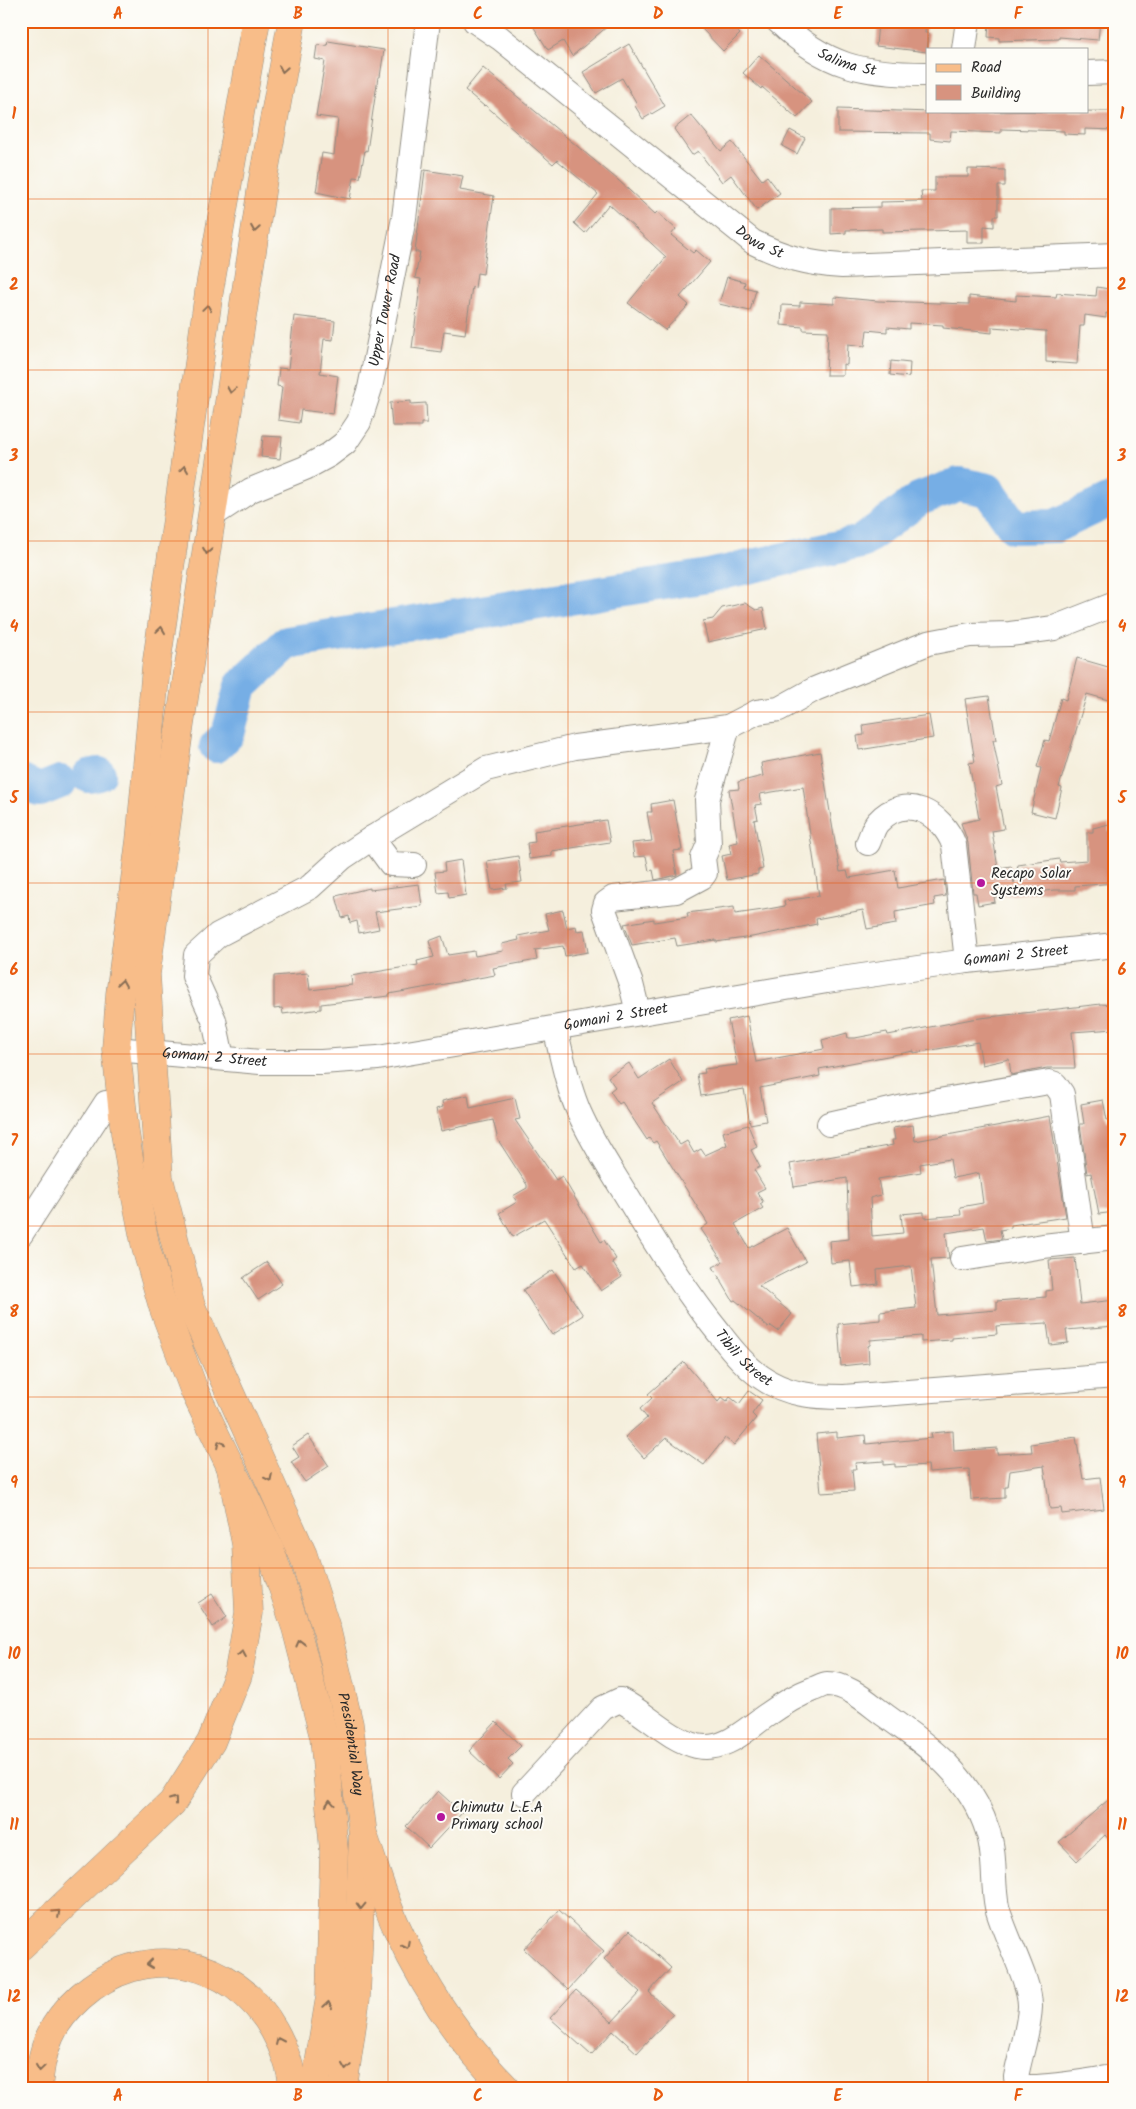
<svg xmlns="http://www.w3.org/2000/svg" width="1136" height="2109" viewBox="0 0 1136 2109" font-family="Kalam,sans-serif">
<rect width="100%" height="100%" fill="#fdfcf7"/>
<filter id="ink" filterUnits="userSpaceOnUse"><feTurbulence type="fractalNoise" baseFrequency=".02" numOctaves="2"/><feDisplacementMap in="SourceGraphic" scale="10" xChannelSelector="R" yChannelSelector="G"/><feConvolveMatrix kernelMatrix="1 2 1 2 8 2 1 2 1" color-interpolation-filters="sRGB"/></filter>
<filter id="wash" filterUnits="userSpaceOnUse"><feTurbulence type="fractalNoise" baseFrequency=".0096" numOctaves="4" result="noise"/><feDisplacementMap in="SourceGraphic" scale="20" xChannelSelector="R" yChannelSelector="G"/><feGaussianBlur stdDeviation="1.12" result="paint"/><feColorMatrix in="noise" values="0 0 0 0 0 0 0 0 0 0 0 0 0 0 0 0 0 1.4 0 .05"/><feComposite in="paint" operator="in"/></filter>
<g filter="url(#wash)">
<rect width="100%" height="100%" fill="#f5efdd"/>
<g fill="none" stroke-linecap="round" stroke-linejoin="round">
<!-- river -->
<path stroke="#76aee5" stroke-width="34" d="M 216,746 L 228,734 L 241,686 L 287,643 L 708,576 L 861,542 L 919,499 L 959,484 L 988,490 L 1014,527 L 1055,526 L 1115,498
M 89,776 L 99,774
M 21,782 L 40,790 L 60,782"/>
</g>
<g id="blocks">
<!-- building -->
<path fill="#d7937f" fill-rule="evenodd" d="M 530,21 L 614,21 L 572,56 L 563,41 L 548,50 Z
M 711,21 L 728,21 L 740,34 L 723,51 L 702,29 Z
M 901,21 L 926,21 L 925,33 L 929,33 L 927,52 L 876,46 L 878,22 L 901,24 Z
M 989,21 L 1100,21 L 1098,40 L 1059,37 L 1059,39 L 999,41 L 999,38 L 988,37 Z
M 328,41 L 384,50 L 380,77 L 378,77 L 367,151 L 365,150 L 360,178 L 354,177 L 350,199 L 316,192 L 322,153 L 334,155 L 338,119 L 316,116 L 325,61 L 315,59 L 317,45 L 327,46 Z
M 629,44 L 665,106 L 643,119 L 635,106 L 637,104 L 622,78 L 596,93 L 583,72 Z
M 759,55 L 812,102 L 797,118 L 762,87 L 761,89 L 743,73 Z
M 483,68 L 618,180 L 655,214 L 657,212 L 676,229 L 671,235 L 693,253 L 696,250 L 710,262 L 680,297 L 689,305 L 665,330 L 628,303 L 666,257 L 609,204 L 585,233 L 574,223 L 598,194 L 557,160 L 553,164 L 485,105 L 484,106 L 465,90 Z
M 838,109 L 931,112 L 1115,111 L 1115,130 L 1085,129 L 1085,135 L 1064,134 L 1064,131 L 1001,129 L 1001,133 L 951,131 L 950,141 L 930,139 L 930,133 L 838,132 Z
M 691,115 L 721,151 L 732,142 L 762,180 L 767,176 L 780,193 L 757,210 L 731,175 L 722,182 L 698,151 L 692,155 L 674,129 Z
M 790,130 L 805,138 L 797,154 L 782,146 Z
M 968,169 L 1005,170 L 1005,186 L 998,186 L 998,216 L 994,216 L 994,227 L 984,226 L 984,243 L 967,243 L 967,230 L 882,232 L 882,229 L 846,230 L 846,233 L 831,234 L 831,208 L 881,207 L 881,202 L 922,201 L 921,191 L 935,191 L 935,177 L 968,177 Z
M 425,170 L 463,176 L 460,190 L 494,196 L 483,274 L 477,273 L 475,288 L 472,287 L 465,334 L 444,331 L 441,352 L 412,348 L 421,279 L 415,278 L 420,252 L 415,252 Z
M 727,277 L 745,282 L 744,287 L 756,290 L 750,311 L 719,304 Z
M 1097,287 L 1115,290 L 1115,315 L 1106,313 L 1106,318 L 1085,315 L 1084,326 L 1080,326 L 1077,364 L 1046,362 L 1046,331 L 992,327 L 992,333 L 943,328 L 943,325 L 909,323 L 909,329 L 887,327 L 887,332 L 867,330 L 865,346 L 848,344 L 847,365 L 843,364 L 843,375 L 826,375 L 828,331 L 803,330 L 803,327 L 781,325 L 782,305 L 800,306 L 800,302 L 834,304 L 834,297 L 878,301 L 969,304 L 969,296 L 1016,301 L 1016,295 L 1056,297 L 1057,293 L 1096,296 Z
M 294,316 L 335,321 L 333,340 L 324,339 L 320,373 L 338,376 L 333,414 L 301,410 L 299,423 L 278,420 L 282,387 L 277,386 L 279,368 L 288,369 Z
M 891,361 L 910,363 L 909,377 L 890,375 Z
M 411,401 L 411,404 L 426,403 L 427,423 L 421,423 L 421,426 L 392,426 L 390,403 Z
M 263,436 L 282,437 L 280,459 L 261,457 Z
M 745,603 L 756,610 L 763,608 L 767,629 L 708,642 L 703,621 L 713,619 L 722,608 Z
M 1077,658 L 1115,669 L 1115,702 L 1087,694 L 1059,787 L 1062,788 L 1055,818 L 1031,812 L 1041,768 L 1037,767 L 1045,740 L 1049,741 L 1061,698 L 1066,700 Z
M 989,696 L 996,740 L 993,740 L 1002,785 L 996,787 L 1004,829 L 992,831 L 998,868 L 1011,866 L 1014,883 L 1018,865 L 1059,859 L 1060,862 L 1087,860 L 1087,832 L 1093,832 L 1093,828 L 1109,824 L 1109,832 L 1115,832 L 1115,883 L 1075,886 L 1075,890 L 1054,890 L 994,897 L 995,902 L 978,905 L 976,893 L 973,893 L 968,843 L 961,823 L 979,819 L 969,763 L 975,762 L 965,699 Z
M 929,715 L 933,738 L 859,750 L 857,736 L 864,735 L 863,725 Z
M 820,752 L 840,872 L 847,871 L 849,878 L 895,870 L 898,888 L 944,880 L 946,896 L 934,898 L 935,905 L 895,912 L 896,924 L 867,929 L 863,910 L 816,919 L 817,924 L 752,937 L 716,942 L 716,940 L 677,946 L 675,938 L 632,945 L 624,924 L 654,919 L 654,922 L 688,917 L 687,913 L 734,907 L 735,914 L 763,910 L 785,906 L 784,901 L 819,896 L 803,787 L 760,794 L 762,804 L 755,805 L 758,819 L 754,820 L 763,869 L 758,870 L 758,874 L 727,880 L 722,856 L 731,854 L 729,844 L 738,842 L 729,790 L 739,789 L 738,782 L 763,776 L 761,763 Z
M 673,800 L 682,850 L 673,851 L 677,875 L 655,880 L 653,870 L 649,871 L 646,856 L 634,857 L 632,843 L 652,841 L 647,812 L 652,812 L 651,804 Z
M 606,820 L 610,842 L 552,851 L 552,856 L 529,859 L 527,843 L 535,842 L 534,831 Z
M 518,856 L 522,882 L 506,884 L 507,888 L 492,890 L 487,861 Z
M 461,860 L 466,895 L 449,898 L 448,892 L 438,893 L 435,872 L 445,871 L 444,863 Z
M 419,884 L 422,906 L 375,912 L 379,929 L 359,933 L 357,921 L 350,923 L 349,916 L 342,918 L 336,896 L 370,888 L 370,890 Z
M 563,910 L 567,928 L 576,926 L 577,931 L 584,930 L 588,952 L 565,956 L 563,946 L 535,950 L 537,960 L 493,968 L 495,975 L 389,994 L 389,996 L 321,1004 L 321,1009 L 283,1014 L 282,1008 L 274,1009 L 274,976 L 308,973 L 310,990 L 352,985 L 351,976 L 418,965 L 417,961 L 434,957 L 429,941 L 442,936 L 448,955 L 474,951 L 475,956 L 503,951 L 502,944 L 519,940 L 518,936 L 549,930 L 545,914 Z
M 1101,1004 L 1115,1005 L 1115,1029 L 1072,1032 L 1075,1068 L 1047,1068 L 1011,1075 L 1009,1059 L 982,1065 L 978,1042 L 914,1053 L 914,1051 L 819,1069 L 820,1076 L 760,1088 L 766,1121 L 750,1124 L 744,1089 L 701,1096 L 697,1074 L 705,1073 L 704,1069 L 737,1065 L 728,1020 L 747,1016 L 756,1062 L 824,1049 L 822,1040 L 847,1033 L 848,1038 L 855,1038 L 887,1032 L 888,1035 L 972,1019 Z
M 669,1059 L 683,1082 L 652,1103 L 680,1145 L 687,1141 L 694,1153 L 701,1149 L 705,1155 L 727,1145 L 723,1132 L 748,1125 L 757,1147 L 751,1150 L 760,1167 L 754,1170 L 765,1188 L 757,1192 L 763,1202 L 760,1204 L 763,1208 L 735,1224 L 749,1248 L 787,1228 L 806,1262 L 759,1286 L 792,1314 L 778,1331 L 771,1326 L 769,1328 L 735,1300 L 733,1301 L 713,1267 L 723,1262 L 701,1229 L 708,1224 L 656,1141 L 653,1143 L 649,1138 L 647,1140 L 622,1102 L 619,1104 L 610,1091 L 615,1087 L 608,1077 L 629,1063 L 639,1079 Z
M 468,1095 L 470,1108 L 515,1098 L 520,1119 L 515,1120 L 556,1180 L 562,1176 L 601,1242 L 604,1240 L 616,1259 L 612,1262 L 622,1277 L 601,1291 L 583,1264 L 576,1268 L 544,1219 L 513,1237 L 499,1213 L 517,1202 L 513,1196 L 527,1188 L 527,1185 L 498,1140 L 493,1120 L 441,1131 L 436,1109 L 443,1107 L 442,1101 Z
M 1103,1100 L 1107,1120 L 1112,1119 L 1115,1134 L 1115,1144 L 1109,1145 L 1109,1148 L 1115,1180 L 1115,1212 L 1099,1214 L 1091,1173 L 1087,1174 L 1080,1124 L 1084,1124 L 1081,1104 Z
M 1050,1116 L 1066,1217 L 1011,1225 L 1011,1228 L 1000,1230 L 1002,1239 L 987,1241 L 984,1227 L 946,1233 L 949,1258 L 931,1259 L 937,1315 L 997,1310 L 997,1301 L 1046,1297 L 1046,1291 L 1052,1290 L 1049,1260 L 1075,1258 L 1080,1304 L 1115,1300 L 1115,1326 L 1066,1330 L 1068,1343 L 1050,1345 L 1047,1323 L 996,1326 L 997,1334 L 952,1338 L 952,1340 L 921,1342 L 921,1336 L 870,1340 L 870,1345 L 868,1346 L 869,1363 L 841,1366 L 838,1324 L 880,1320 L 880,1312 L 916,1308 L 911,1266 L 877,1270 L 878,1284 L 853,1287 L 850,1261 L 831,1263 L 829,1241 L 849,1239 L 847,1178 L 794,1187 L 790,1164 L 893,1145 L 892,1140 L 895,1140 L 893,1128 L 913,1125 L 915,1141 ZM 950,1159 L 953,1178 L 979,1173 L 983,1203 L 960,1207 L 961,1215 L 924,1218 L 924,1212 L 901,1214 L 903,1233 L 872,1236 L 870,1198 L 881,1195 L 878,1179 L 921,1172 L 920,1164 Z
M 267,1262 L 282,1284 L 258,1300 L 243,1278 Z
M 553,1270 L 583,1315 L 552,1335 L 523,1290 Z
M 684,1362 L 718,1402 L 722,1397 L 727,1401 L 730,1397 L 739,1404 L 749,1391 L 762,1400 L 752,1414 L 756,1418 L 734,1445 L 725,1438 L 704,1465 L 666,1438 L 644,1458 L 625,1437 L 647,1418 L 640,1409 L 652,1398 L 648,1394 Z
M 953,1431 L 954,1451 L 997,1448 L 997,1454 L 1032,1452 L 1031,1444 L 1076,1437 L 1083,1479 L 1100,1477 L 1104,1509 L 1062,1514 L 1061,1508 L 1050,1509 L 1044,1466 L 1010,1471 L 1008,1487 L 1005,1487 L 1005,1498 L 971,1500 L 969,1469 L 929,1472 L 928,1465 L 895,1467 L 895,1464 L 884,1465 L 884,1461 L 855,1463 L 856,1469 L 852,1469 L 854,1491 L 821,1493 L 816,1434 L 837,1432 L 837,1438 L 865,1435 L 866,1444 L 932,1438 L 931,1433 Z
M 308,1435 L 329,1466 L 305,1482 L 291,1462 L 299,1457 L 292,1446 Z
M 212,1594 L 227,1617 L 213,1627 L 198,1603 Z
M 496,1722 L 521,1746 L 508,1759 L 513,1764 L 499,1779 L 469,1751 Z
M 438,1791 L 462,1813 L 429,1848 L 406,1826 Z
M 1115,1794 L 1115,1847 L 1105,1835 L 1077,1861 L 1059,1842 Z
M 559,1910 L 604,1951 L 568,1990 L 524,1949 Z
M 630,1930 L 671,1968 L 649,1992 L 673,2014 L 637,2053 L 613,2031 L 591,2055 L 550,2018 L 576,1990 L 612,2022 L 640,1992 L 604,1959 Z"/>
</g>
</g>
<g filter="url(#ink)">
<use href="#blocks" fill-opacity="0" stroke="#908d84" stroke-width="1"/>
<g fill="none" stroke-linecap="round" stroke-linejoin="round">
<!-- minor casing -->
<g stroke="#908d84" stroke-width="26">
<g id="minor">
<path id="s1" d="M 475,21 L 500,38 L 753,242 C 783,257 809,264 842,266 L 1115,255"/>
<path id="s2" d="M 778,21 C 826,67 863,74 927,74"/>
<path d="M 964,49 L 968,21"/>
<path d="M 1087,73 L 1115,72"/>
<path id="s3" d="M 213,515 L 251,490 L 305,468 L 329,455 L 345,443 L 359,422 L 370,388 L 404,218 L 428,21"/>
<path d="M 372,838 L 486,769 L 575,747 L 728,727"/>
<path d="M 868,843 C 871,837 873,827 878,822 C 905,792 942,813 954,845 L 967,961"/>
<path d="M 638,1012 L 631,984 L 604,910 L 606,903 L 613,898 L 676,891 L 702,877 L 705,873 L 703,858 L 709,844 L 707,800 L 728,727 L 757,712 L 779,709 L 815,689 L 928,643 L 970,635 L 1010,634 L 1054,628 L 1115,604"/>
<path id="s4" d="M 555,1028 C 562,1056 567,1085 579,1112 C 592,1142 611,1170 628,1198 C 656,1245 685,1291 719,1333 C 731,1349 745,1366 761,1377 C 786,1395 814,1397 844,1397 L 1115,1376"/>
<path id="s5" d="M 116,1049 L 260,1062 L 321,1062 L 378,1058 L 827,981 L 967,961 L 1115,945"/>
<path d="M 222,1058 L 214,1020 L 194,976 L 196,955 L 218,935 L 310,887 L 342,858 L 372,838 L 391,864 L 414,865"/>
<path d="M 829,1124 L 904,1107 L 1049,1082 L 1055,1084 L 1062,1094 L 1083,1242"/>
<path d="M 21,1234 L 106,1103"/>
<path d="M 962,1259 L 1043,1246 L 1115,1238"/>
<path d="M 524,1793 L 603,1708 L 620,1700 C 646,1713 668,1739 697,1746 C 725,1752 746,1729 767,1715 C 781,1705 797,1695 813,1689 C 817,1688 823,1684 827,1684 C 849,1684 869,1704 886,1716 C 931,1748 971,1777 988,1832 C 996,1856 992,1883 997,1907 C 1004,1935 1031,1982 1030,2007 C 1029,2030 1020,2055 1016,2077 L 1017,2084 C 1030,2092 1097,2079 1115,2077"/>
</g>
</g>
<!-- major casing -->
<g stroke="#908d84" stroke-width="29">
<g id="major">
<path d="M 256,21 L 209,292 L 156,667 L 140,841 L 120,994 L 116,1049 L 125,1133 L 133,1183 L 146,1248 L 163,1307 L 194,1390 L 270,1549 L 296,1628 L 324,1737 L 334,1851 L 330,1997 L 315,2088"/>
<path id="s6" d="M 292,21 L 263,179 L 179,731 L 146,974 L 159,1178 L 191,1306 L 303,1555 L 327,1631 L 349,1724 L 363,1834 L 356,1998 L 343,2088"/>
</g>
</g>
<!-- highway casing -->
<g stroke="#908d84" stroke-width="29">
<path id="highway" d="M 363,1834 C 374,1865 383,1898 397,1928 C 424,1987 460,2042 506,2088
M 21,1946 L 172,1803 L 211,1742 L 238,1675 L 249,1613 L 246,1544 L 231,1469
M 38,2088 C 40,2070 42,2053 50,2036 C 56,2022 69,2007 80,1997 C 143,1940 233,1957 274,2030 C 283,2046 292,2069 293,2088"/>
</g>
<!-- minor -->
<use href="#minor" stroke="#fff" stroke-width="24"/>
<!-- major -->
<use href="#major" stroke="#f8bd89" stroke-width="28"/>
<!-- highway -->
<use href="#highway" stroke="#f8bd89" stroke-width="28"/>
</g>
<!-- one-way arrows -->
<defs><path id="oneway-chevron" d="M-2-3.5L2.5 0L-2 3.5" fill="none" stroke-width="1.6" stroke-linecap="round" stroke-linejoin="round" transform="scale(1.25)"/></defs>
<g stroke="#876d55">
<use href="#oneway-chevron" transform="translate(283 69) rotate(100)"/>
<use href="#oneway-chevron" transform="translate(255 229) rotate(99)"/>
<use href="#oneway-chevron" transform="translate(207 308) rotate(-82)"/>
<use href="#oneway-chevron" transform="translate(231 390) rotate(99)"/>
<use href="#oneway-chevron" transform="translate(184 469) rotate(-82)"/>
<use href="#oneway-chevron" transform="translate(207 551) rotate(99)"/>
<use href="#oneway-chevron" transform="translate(161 630) rotate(-82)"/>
<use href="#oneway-chevron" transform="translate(122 983) rotate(-81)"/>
<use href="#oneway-chevron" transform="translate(220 1444) rotate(-116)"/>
<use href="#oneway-chevron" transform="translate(269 1478) rotate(64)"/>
<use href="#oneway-chevron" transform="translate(300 1643) rotate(-104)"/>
<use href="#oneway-chevron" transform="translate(242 1654) rotate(-80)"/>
<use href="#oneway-chevron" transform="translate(174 1800) rotate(-54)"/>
<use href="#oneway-chevron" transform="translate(330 1803) rotate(-95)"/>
<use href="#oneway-chevron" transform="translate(361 1906) rotate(92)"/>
<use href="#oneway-chevron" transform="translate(57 1913) rotate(-43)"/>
<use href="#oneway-chevron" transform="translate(406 1945) rotate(63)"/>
<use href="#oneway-chevron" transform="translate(150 1964) rotate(173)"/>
<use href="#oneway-chevron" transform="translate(328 2005) rotate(-81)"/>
<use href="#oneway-chevron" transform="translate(279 2041) rotate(-114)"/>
<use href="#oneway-chevron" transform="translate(346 2067) rotate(98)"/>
<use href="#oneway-chevron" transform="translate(40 2068) rotate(98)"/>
</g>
</g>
<!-- grid -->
<path fill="none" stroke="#e8590c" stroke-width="1" stroke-opacity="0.55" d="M 208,21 L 208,2088M 388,21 L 388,2088M 568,21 L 568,2088M 748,21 L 748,2088M 928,21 L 928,49M 928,111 L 928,2088M 21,199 L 1115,199M 21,370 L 1115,370M 21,541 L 1115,541M 21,712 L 1115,712M 21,883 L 1115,883M 21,1054 L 1115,1054M 21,1226 L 1115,1226M 21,1397 L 1115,1397M 21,1568 L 1115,1568M 21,1739 L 1115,1739M 21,1910 L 1115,1910"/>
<!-- markers -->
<g fill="#b5179e" stroke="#fdfcf7" stroke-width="2">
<circle cx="981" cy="883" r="5"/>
<circle cx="441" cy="1817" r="5"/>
</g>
<g text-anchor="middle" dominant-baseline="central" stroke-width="4" stroke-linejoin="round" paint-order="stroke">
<!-- street labels -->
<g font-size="15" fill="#2b2b2b" stroke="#fdfcf7">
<text stroke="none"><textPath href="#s2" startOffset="82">Salima St</textPath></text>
<text stroke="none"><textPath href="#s1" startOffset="361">Dowa St</textPath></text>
<text stroke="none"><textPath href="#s3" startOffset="291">Upper Tower Road</textPath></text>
<text stroke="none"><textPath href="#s5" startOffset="909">Gomani 2 Street</textPath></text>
<text stroke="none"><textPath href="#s5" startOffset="504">Gomani 2 Street</textPath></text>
<text stroke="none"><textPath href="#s5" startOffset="99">Gomani 2 Street</textPath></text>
<text stroke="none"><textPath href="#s4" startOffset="385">Tibili Street</textPath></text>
<text stroke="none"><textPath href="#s6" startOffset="1769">Presidential Way</textPath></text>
</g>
<!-- poi labels -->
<g font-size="15" fill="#2b2b2b" stroke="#fdfcf7" text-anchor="start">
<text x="991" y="874">Recapo Solar<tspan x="991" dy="17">Systems</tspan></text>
<text x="451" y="1808">Chimutu L.E.A<tspan x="451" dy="17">Primary school</tspan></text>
</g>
</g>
<!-- margin -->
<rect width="1136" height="2109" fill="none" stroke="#fdfcf7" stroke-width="55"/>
<!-- legend -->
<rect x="926" y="48" width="162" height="65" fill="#fdfcf7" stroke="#a9a8a5"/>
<rect x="936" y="64" width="25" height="8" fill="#f8bd89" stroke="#a9a8a5"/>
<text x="971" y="72" font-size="15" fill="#2b2b2b">Road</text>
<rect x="936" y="85" width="25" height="15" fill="#d7937f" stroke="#a9a8a5"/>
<text x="971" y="98" font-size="15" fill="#2b2b2b">Building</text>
<rect x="28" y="28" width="1080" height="2054" fill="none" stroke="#e8590c" stroke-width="2"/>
<g font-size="16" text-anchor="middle" font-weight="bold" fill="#e8590c">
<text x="118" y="19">A</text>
<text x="298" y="19">B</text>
<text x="478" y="19">C</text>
<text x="658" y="19">D</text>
<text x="838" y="19">E</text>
<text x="1018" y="19">F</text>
<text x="14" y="119">1</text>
<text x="1122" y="119">1</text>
<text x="14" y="290">2</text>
<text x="1122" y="290">2</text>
<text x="14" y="461">3</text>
<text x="1122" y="461">3</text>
<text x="14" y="632">4</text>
<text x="1122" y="632">4</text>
<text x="14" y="803">5</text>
<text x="1122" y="803">5</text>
<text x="14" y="975">6</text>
<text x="1122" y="975">6</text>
<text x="14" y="1146">7</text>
<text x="1122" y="1146">7</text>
<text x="14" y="1317">8</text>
<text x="1122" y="1317">8</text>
<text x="14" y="1488">9</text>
<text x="1122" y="1488">9</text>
<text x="14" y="1659">10</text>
<text x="1122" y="1659">10</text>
<text x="14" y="1830">11</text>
<text x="1122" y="1830">11</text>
<text x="14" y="2002">12</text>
<text x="1122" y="2002">12</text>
<text x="118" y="2101">A</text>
<text x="298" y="2101">B</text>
<text x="478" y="2101">C</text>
<text x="658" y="2101">D</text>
<text x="838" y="2101">E</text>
<text x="1018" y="2101">F</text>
</g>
</svg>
